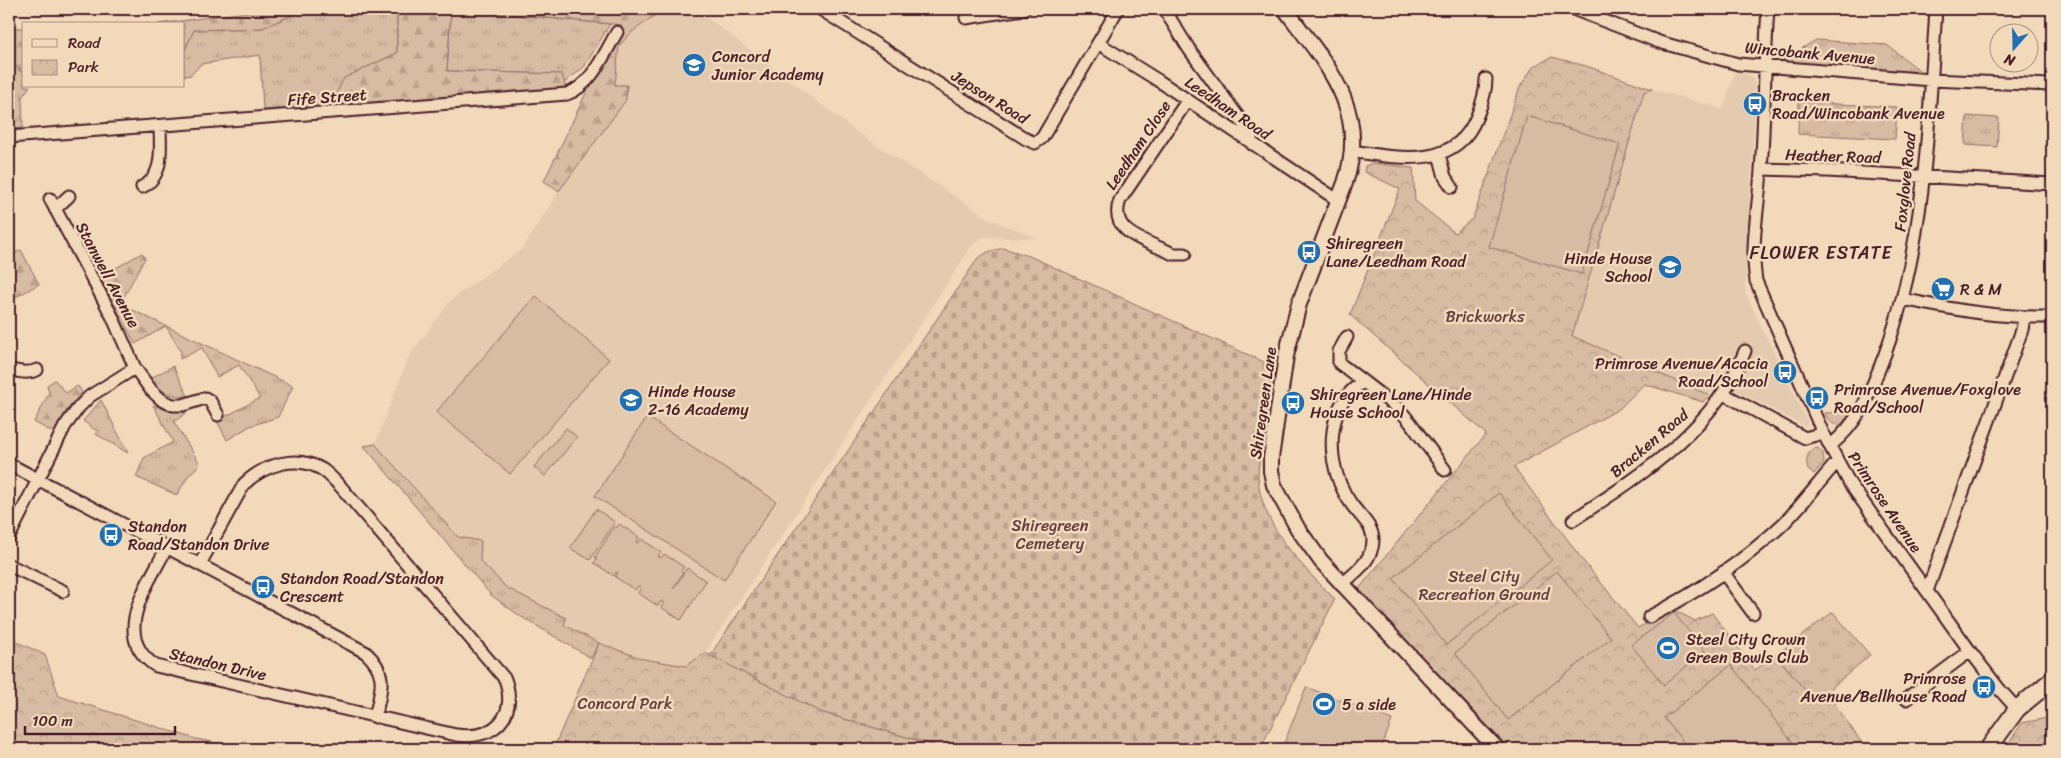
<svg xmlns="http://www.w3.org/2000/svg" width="2061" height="758" viewBox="0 0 2061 758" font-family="Sriracha,sans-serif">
<defs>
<pattern id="grass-tufts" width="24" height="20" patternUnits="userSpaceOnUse" patternTransform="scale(1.25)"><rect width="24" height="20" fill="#d7bba2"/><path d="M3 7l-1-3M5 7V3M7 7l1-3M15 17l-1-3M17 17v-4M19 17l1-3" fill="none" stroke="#baa08c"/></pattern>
<pattern id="forest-firs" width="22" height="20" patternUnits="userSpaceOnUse" patternTransform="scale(1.25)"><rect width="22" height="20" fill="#d7bba2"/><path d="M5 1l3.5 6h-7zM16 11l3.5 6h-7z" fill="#baa08c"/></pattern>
<pattern id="cemetery-stones" width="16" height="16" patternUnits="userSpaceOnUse" patternTransform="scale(1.25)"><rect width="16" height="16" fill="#d7bba2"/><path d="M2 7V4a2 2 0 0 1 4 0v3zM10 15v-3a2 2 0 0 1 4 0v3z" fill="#baa08c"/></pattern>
<pattern id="park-crowns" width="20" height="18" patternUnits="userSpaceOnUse" patternTransform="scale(1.25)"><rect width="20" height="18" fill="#d7bba2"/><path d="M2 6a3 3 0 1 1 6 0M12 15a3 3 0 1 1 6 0" fill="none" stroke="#baa08c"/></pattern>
</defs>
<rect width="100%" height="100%" fill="#f2d9ba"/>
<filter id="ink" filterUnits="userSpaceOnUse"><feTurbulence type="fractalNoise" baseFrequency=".02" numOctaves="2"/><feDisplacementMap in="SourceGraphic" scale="10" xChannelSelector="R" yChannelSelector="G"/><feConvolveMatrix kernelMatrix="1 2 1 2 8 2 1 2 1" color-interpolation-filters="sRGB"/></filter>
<g filter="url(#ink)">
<!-- built -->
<path fill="#e4caaf" d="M 673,9 L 696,9 L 861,135 L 991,220 L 1039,238 L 982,237 L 971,247 L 705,653 L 686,667 L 643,659 L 599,643 L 564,625 L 566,618 L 507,588 L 498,581 L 375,444 L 409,356 L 452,299 L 523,248 L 559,191 L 626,100 L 615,85 L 619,46 L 632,32 L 658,13 Z
M 1736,70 L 1752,77 L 1756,86 L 1745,293 L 1808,423 L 1805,426 L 1721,383 L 1709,395 L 1572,336 L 1644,92 L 1652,89 L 1723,109 Z"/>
<!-- grass -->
<path fill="url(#grass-tufts)" stroke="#906d66" d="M 307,9 L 397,13 L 397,53 L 345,78 L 330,106 L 263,110 L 260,55 L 201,64 L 191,75 L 184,76 L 184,52 L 194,30 L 262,28 Z
M 451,9 L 610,24 L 584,67 L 564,83 L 561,74 L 447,71 Z
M 1816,40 L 1887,45 L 1923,73 L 1781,61 Z
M 9,58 L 24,75 L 24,86 L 30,86 L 22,97 L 23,128 L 9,129 Z
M 1799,102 L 1897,107 L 1895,139 L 1798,134 Z
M 1967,116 L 1999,118 L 1997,147 L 1965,145 Z
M 166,326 L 293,386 L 278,417 L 250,426 L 227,440 L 217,421 L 260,398 L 239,365 L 217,377 L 202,348 L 180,359 L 181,352 Z
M 173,366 L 188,396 C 170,397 161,392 149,379 Z
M 101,400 L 128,453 L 96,434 L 97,431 L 83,421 Z
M 153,405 L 186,413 L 174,422 L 200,464 L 188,476 L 177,495 L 136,477 L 144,458 L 173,442 Z
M 1852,412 L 1840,425 C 1831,425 1828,420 1824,413 Z
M 375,444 L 458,537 L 481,541 L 480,561 L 507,588 L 566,618 L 564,625 L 599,643 L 591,658 L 520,616 L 491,595 L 364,446 Z
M 1818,448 L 1823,453 L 1824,463 L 1814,474 L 1808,470 C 1806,462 1806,455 1812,449 Z
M 1833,612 L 1870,655 L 1815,702 L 1776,655 Z"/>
<!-- forest -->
<path fill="url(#forest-firs)" stroke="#906d66" d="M 269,9 L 451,9 L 447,71 L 562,74 L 567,92 L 330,106 L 344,78 L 397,53 L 397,13 L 307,9 L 262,28 L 194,30 L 184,52 L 184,24 L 158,24 Z
M 452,9 L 673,9 L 658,13 L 632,32 L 619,46 L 615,85 L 627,85 L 626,100 L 559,191 L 544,181 L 587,91 L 622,25 Z
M 9,28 L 24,28 L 24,75 L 9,58 Z
M 21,250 L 39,284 L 16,297 L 9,283 L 9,256 Z
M 142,253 L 145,258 L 120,304 L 166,326 L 135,344 L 100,277 Z
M 55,380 L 66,393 L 78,386 L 82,392 L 66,411 L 54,433 L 34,422 L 49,393 L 47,385 Z"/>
<!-- cemetery -->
<path fill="url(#cemetery-stones)" stroke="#906d66" d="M 1003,248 L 1029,256 L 1273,366 C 1269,391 1266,417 1263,442 C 1261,453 1258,465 1258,476 C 1259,523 1303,568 1335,599 L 1260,749 L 947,749 L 820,712 L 709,657 L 978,258 L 988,252 Z"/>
<!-- park -->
<path fill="url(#park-crowns)" stroke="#906d66" d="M 1552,57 L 1586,66 L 1652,89 L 1644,92 L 1572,336 L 1709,395 L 1703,402 L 1644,384 L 1619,409 L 1514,467 L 1584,562 L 1638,628 L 1672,609 L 1695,621 L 1712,613 L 1755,670 L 1776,655 L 1815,702 L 1827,693 L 1866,749 L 1510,749 L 1358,590 L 1486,434 L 1350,315 L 1400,189 L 1364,172 L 1365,166 L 1373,163 L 1413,168 L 1415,201 L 1455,233 L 1473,218 L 1520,87 L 1533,67 Z
M 9,638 L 45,655 L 59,696 L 196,739 L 251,749 L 9,749 Z
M 599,643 L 643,659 L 686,666 L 705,653 L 820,712 L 947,749 L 552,749 L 555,745 Z
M 2052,717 L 2052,749 L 2005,749 L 2022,723 Z"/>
<!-- pitch -->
<path fill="#d7bba2" stroke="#906d66" d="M 1527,116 L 1620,144 L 1582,274 L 1489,247 Z
M 536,296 L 609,359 L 510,474 L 436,412 Z
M 647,417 L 776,501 L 724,580 L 595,496 Z
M 566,428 L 577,437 L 545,476 L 534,467 Z
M 1499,493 L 1552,560 L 1446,645 L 1393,578 Z
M 596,509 L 615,522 L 590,560 L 570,548 Z
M 619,524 L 639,537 L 636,542 L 638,543 L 641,539 L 661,552 L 658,556 L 661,558 L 664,554 L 684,567 L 681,571 L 683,573 L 673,589 L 687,568 L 706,581 L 681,620 L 661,607 L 664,603 L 661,601 L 658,606 L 638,593 L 641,587 L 638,586 L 635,590 L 615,577 L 618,573 L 616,572 L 614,576 L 594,563 L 597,559 L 595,557 L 614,527 L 616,528 Z
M 1557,571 L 1611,638 L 1508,720 L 1455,653 Z
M 1674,613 L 1705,651 L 1664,685 L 1631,645 Z
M 1731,665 L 1798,749 L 1689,749 L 1664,718 Z
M 1306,687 L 1392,720 L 1381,749 L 1282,749 Z"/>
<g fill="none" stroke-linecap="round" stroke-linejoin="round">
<!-- minor casing -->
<g stroke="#4a1f2b" stroke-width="15">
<path id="minor" d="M 820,9 L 1026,139 L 1035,143 L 1042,138 L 1118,9
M 1164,9 L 1189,49 L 1250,133 L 1252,144
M 1573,9 L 1659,42 L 1738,64 L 1931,80 L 2052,85
M 1768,9 C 1764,63 1765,116 1761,170 C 1759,206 1750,245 1756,281 L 1823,433 L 1850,484 L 1970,651 L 2000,690 L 2017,709
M 966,18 L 1024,9
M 1098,43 L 1159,81 L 1339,201
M 9,137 L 567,94 C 592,85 604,54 617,32
M 1352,151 C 1397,158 1456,171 1477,116 C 1482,104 1486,92 1486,79
M 1439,154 L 1445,177 L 1452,187
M 1761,169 L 1827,171 L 2052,184
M 142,187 C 165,176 160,147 160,126
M 50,199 L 112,316 L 135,368 L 151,390 L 163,401 L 173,405 L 183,405 L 205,398 L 210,401 L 218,415
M 55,209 L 69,196
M 1185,254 L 1173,254 L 1167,251 C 1144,240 1108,232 1120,200 L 1187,101
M 1903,299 C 1953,310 2001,318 2052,317
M 1347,337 L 1339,351 L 1339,363 L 1399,409 L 1410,422 L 1445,470
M 9,369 C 18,372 28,374 37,370
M 1724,394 L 1805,438 L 1823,433
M 1830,446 C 1858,423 1867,400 1880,367 C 1925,254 1928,129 1936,9
M 9,464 L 365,652 C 389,673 381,690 375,717
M 1573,520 C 1640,476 1715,429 1745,351
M 9,537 L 65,426 L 79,407 L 90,396 L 135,368
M 167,547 C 149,583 109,636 156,666 L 456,735 C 494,740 518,717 505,679 L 341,487 C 335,481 330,475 323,470 C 297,454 265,464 244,484 L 200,564
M 9,565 L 63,591
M 1723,572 L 1753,613
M 1341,585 C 1355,573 1373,560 1373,540 C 1373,526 1360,516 1352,505 C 1333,479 1327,444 1337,414 C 1341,402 1351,388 1363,383
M 1927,591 L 2022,330 L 2024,317
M 1649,617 C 1698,592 1744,561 1784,523 C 1803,504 1819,482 1837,462
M 1906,699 L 1970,651"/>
</g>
<!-- tertiary casing -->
<g stroke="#4a1f2b" stroke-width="18">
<path id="tertiary" d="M 1285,9 C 1326,64 1370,110 1345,183 L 1299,304 L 1286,356 L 1271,458 L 1271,471 L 1274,485 L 1281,498 L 1298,529 L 1321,561 L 1497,749"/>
</g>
<!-- secondary casing -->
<g stroke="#4a1f2b" stroke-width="20">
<path id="secondary" d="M 1988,749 L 2017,709 L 2052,680"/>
</g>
<!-- minor -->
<use href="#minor" stroke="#f2d9ba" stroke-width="11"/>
<!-- tertiary -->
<use href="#tertiary" stroke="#f2d9ba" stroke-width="14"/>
<!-- secondary -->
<use href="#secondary" stroke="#f2d9ba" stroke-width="16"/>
</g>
</g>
<!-- icons -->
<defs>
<g id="school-disc" transform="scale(1.25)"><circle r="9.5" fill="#1f6fb2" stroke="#f2d9ba"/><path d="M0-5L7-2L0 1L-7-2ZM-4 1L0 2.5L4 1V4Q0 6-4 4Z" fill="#fff"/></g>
<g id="bus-disc" transform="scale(1.25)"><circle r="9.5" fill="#1f6fb2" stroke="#f2d9ba"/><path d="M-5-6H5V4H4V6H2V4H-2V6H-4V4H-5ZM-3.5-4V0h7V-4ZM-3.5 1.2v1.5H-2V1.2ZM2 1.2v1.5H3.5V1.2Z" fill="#fff"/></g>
<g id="supermarket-disc" transform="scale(1.25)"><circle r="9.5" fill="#1f6fb2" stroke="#f2d9ba"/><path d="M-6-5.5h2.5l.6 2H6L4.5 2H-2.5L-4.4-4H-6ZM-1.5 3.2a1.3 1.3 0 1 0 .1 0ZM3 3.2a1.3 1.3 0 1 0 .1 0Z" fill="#fff"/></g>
<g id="stadium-disc" transform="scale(1.25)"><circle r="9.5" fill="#1f6fb2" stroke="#f2d9ba"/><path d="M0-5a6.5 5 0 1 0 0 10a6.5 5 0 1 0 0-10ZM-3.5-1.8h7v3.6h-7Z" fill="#fff"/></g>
</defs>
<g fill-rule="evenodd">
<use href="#school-disc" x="694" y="65"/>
<use href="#bus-disc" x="1755" y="104"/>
<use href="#bus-disc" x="1309" y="252"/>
<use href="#school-disc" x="1670" y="267"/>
<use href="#supermarket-disc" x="1943" y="289"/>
<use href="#bus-disc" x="1785" y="372"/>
<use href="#bus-disc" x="1817" y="398"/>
<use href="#school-disc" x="631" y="400"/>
<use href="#bus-disc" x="1293" y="403"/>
<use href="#bus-disc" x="111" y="535"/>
<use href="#bus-disc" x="263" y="587"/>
<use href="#stadium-disc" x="1668" y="648"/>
<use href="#bus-disc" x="1984" y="687"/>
<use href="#stadium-disc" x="1324" y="704"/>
</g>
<g text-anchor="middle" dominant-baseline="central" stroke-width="5" stroke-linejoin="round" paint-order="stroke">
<!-- street labels -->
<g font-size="16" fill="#4a1f2b" stroke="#f2d9ba">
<text transform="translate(1810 53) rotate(5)">Wincobank Avenue</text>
<text transform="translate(327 97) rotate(-4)">Fife Street</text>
<text transform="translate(990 97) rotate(32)">Jepson Road</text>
<text transform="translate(1228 108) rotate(34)">Leedham Road</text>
<text transform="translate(1138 145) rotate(-56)">Leedham Close</text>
<text transform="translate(1833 156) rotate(2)">Heather Road</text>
<text transform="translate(1905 182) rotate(-84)">Foxglove Road</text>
<text transform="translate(108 275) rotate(62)">Stanwell Avenue</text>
<text transform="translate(1263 403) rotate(-82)">Shiregreen Lane</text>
<text transform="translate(1649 443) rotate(-40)">Bracken Road</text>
<text transform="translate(1885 502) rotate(56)">Primrose Avenue</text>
<text transform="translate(218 664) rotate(13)">Standon Drive</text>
</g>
<!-- poi labels -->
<g font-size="16" fill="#4a1f2b" stroke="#f2d9ba" text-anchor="start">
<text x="712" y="56">Concord<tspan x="712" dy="18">Junior Academy</tspan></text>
<text x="1772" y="95">Bracken<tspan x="1772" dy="18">Road/Wincobank Avenue</tspan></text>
<text x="1326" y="243">Shiregreen<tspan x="1326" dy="18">Lane/Leedham Road</tspan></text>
<text x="1652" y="258" text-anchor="end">Hinde House<tspan x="1652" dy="18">School</tspan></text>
<text x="1960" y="289">R &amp; M</text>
<text x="1768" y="363" text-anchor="end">Primrose Avenue/Acacia<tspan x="1768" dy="18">Road/School</tspan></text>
<text x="1834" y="389">Primrose Avenue/Foxglove<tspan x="1834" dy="18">Road/School</tspan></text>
<text x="648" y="391">Hinde House<tspan x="648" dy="18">2-16 Academy</tspan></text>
<text x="1310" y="394">Shiregreen Lane/Hinde<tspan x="1310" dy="18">House School</tspan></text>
<text x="128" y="526">Standon<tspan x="128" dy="18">Road/Standon Drive</tspan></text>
<text x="280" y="578">Standon Road/Standon<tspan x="280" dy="18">Crescent</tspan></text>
<text x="1686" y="639">Steel City Crown<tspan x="1686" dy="18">Green Bowls Club</tspan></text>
<text x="1966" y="678" text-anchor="end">Primrose<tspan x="1966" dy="18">Avenue/Bellhouse Road</tspan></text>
<text x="1342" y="704">5 a side</text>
</g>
<!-- park labels -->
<g font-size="16" fill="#663e43" stroke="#f2d9ba">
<text x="1485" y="316">Brickworks</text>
<text x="1050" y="525">Shiregreen<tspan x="1050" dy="18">Cemetery</tspan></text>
<text x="1484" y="576">Steel City<tspan x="1484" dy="18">Recreation Ground</tspan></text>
<text x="625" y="703">Concord Park</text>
</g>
<!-- neighbourhood labels -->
<g font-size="18" letter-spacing="1" fill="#4a1f2b" stroke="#f2d9ba">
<text x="1821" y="253">FLOWER ESTATE</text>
</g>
</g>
<!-- margin -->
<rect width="2061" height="758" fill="none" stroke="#f2d9ba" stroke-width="30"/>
<rect x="15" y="15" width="2031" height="728" fill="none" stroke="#4a1f2b" stroke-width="2" filter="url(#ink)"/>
<!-- legend -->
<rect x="22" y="22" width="162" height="65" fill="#f2d9ba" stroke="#af8f81"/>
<rect x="32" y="39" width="25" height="8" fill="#f2d9ba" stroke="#af8f81"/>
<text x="68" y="48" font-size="15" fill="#4a1f2b">Road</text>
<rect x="32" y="60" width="25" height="15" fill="url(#park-crowns)" stroke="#af8f81"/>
<text x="68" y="72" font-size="15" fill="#4a1f2b">Park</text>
<!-- north arrow -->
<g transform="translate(2014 48) rotate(200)"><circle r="24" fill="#f2d9ba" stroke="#af8f81"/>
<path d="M0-4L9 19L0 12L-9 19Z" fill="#1f6fb2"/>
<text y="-8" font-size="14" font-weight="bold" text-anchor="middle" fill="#4a1f2b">N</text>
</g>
<!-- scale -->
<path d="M25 726v8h150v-8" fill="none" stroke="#4a1f2b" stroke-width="2.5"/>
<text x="32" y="726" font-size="15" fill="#4a1f2b" stroke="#f2d9ba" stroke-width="4" paint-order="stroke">100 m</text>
</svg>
